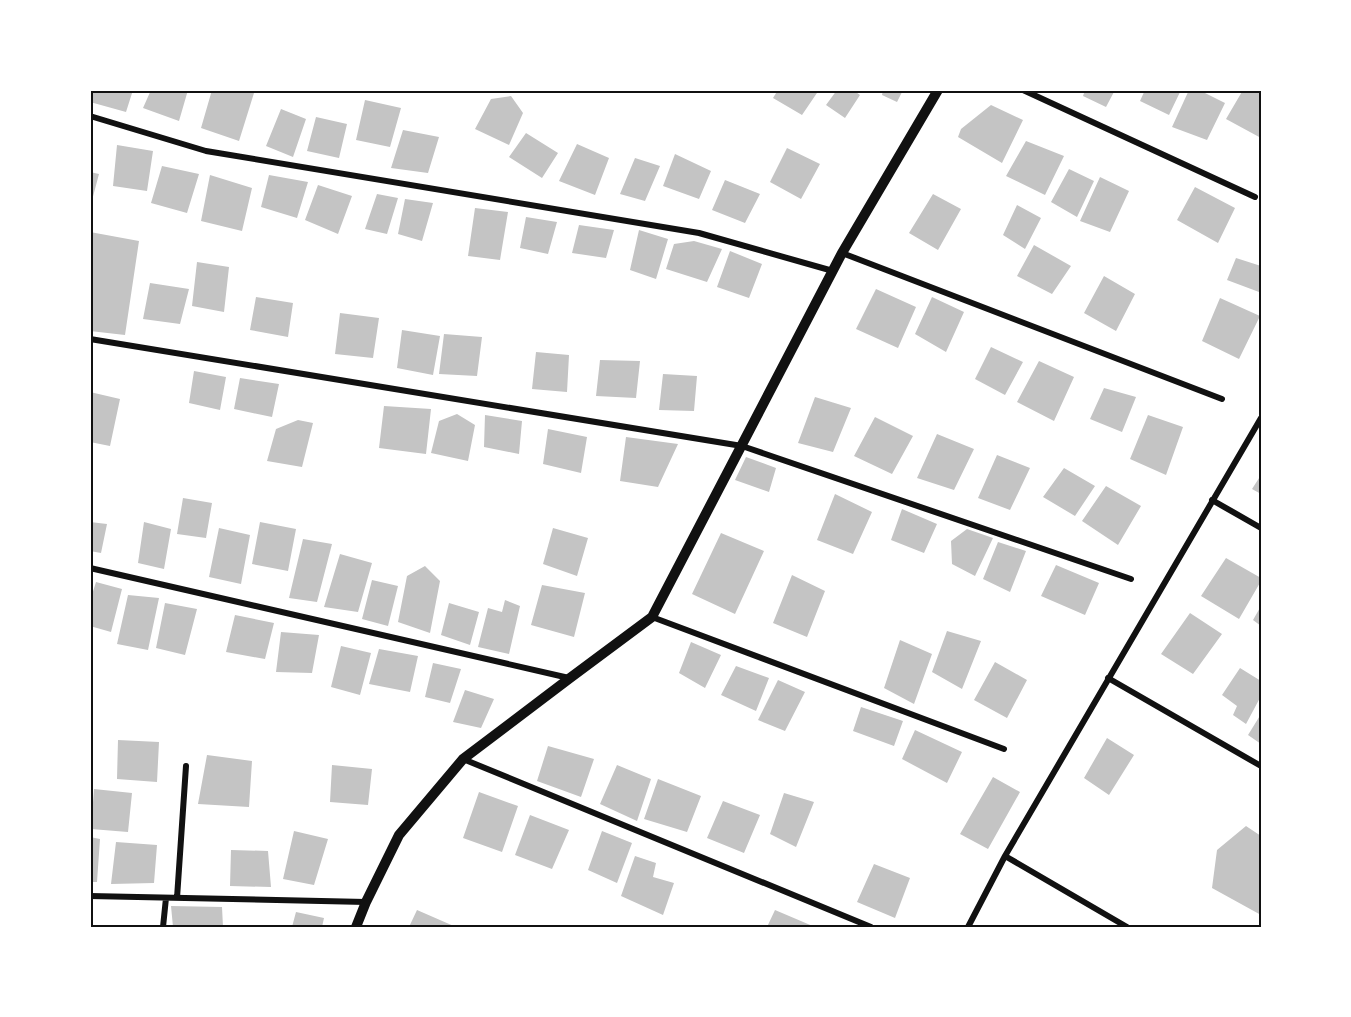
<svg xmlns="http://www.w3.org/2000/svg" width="1351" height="1017" viewBox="0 0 1351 1017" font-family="'Alegreya Sans',sans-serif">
<rect width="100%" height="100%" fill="#fff"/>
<!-- building -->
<path fill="#c4c4c4" d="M 91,90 L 133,90 L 126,112 L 90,102 Z
M 151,90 L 188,90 L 179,121 L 143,108 Z
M 212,90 L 245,90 L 254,93 L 239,141 L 201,128 Z
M 778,90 L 819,90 L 802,115 L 773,98 Z
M 837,90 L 853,90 L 860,95 L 845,118 L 826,105 Z
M 883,90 L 903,90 L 897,102 L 882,95 Z
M 1085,90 L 1115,90 L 1106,107 L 1083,96 Z
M 1145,90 L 1181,90 L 1169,115 L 1140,101 Z
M 1189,90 L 1199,90 L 1225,103 L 1207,140 L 1172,127 Z
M 1243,90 L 1261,90 L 1261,138 L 1226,119 Z
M 511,96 L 523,113 L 509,145 L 475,129 L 491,99 Z
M 365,100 L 401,108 L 390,147 L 356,140 Z
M 991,105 L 1023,120 L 1002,163 L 958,137 L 961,129 Z
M 281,109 L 306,119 L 293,157 L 266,146 Z
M 316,117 L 347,124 L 339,158 L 307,151 Z
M 403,130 L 439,137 L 428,173 L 391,168 Z
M 526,133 L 558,153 L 542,178 L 509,157 Z
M 1026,141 L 1064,156 L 1045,195 L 1006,176 Z
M 577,144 L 609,158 L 595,195 L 559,181 Z
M 117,145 L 153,151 L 147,191 L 113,186 Z
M 787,148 L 820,164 L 801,199 L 770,182 Z
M 675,154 L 711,171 L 699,199 L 663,186 Z
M 635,158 L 660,166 L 645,201 L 620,194 Z
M 162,166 L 199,174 L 187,213 L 151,203 Z
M 1069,169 L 1094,181 L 1077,217 L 1051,202 Z
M 90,172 L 99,174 L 91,204 L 90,204 Z
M 210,175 L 252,188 L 242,231 L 201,221 Z
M 269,175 L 308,182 L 297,218 L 261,207 Z
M 1100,177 L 1129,191 L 1110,232 L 1080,221 Z
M 725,180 L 760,194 L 745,223 L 712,210 Z
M 318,185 L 352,196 L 338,234 L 305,220 Z
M 1195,187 L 1235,208 L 1218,243 L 1177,220 Z
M 377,194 L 398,198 L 387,234 L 365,229 Z
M 933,194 L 961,209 L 938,250 L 909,233 Z
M 405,199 L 433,203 L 422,241 L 398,234 Z
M 1017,205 L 1041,218 L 1025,249 L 1003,235 Z
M 475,208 L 508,212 L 500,260 L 468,256 Z
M 526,217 L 557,222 L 548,254 L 520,248 Z
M 579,225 L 614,230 L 606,258 L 572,253 Z
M 639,230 L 668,239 L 656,279 L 630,270 Z
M 90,232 L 139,241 L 125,335 L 90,331 Z
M 694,241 L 722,249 L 707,282 L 666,269 L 674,244 Z
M 1034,245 L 1071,266 L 1052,294 L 1017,276 Z
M 730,251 L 762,264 L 749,298 L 717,287 Z
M 1236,258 L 1261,266 L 1261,286 L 1259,292 L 1227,280 Z
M 197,262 L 229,267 L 224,312 L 192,306 Z
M 1104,276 L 1135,294 L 1116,331 L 1084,313 Z
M 150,283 L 189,289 L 180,324 L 143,319 Z
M 876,289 L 916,307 L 898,348 L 856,329 Z
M 256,297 L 293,303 L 288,337 L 250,330 Z
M 932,297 L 964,312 L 946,352 L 915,334 Z
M 1220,298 L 1260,316 L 1239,359 L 1202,341 Z
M 340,313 L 379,318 L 373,358 L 335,354 Z
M 402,330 L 440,336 L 433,375 L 397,368 Z
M 444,334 L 482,337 L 477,376 L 439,374 Z
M 991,347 L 1023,362 L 1005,395 L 975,379 Z
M 536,352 L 569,355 L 567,392 L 532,389 Z
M 600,360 L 640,361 L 636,398 L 596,396 Z
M 1039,361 L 1074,377 L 1054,421 L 1017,402 Z
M 194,371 L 226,377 L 220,410 L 189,403 Z
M 663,374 L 697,376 L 694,411 L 659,410 Z
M 240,378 L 279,384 L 272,417 L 234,409 Z
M 1104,388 L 1136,397 L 1122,432 L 1090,419 Z
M 90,392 L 120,399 L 110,446 L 90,442 Z
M 815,397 L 851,408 L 833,452 L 798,443 Z
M 384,406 L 431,409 L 426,454 L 379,448 Z
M 457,414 L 475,425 L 468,461 L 431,453 L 439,421 Z
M 485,415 L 522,421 L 519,454 L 484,447 Z
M 1148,415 L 1183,427 L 1166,475 L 1130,459 Z
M 875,417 L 913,436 L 892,474 L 854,456 Z
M 298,420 L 313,423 L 302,467 L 267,461 L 276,429 Z
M 548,429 L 587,437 L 581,473 L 543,464 Z
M 937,434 L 974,449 L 954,490 L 917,478 Z
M 626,437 L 678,444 L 658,487 L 620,481 Z
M 997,455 L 1030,468 L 1010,510 L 978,498 Z
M 746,457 L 776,468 L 769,492 L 735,480 Z
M 1064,468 L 1095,486 L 1075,516 L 1043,497 Z
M 1261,475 L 1261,494 L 1252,489 Z
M 1106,486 L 1141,506 L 1118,545 L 1082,521 Z
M 835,494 L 872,512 L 853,554 L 817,540 Z
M 183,498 L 212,503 L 206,538 L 177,534 Z
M 902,509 L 937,524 L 924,553 L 891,540 Z
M 90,522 L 107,524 L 101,553 L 90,551 Z
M 144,522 L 171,529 L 164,569 L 138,563 Z
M 260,522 L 296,529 L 288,571 L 252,564 Z
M 219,528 L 250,535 L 241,584 L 209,577 Z
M 553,528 L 588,538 L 577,576 L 543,564 Z
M 967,529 L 993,538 L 975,576 L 952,564 L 951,541 Z
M 721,533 L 764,551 L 735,614 L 692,594 Z
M 303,539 L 332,544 L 317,602 L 289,598 Z
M 998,542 L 1026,551 L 1010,592 L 983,579 Z
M 340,554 L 372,563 L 358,612 L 324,607 Z
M 1226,558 L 1261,578 L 1261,581 L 1239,619 L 1201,596 Z
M 1056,565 L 1099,583 L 1085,615 L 1041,596 Z
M 425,566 L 440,581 L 430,633 L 398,622 L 407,576 Z
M 792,575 L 825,591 L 807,637 L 773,623 Z
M 372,580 L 398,586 L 388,626 L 362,619 Z
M 96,582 L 122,589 L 111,632 L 90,626 L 90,601 Z
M 542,585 L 585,593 L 574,637 L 531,625 Z
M 128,595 L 159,598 L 148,650 L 117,644 Z
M 505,600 L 520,606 L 509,654 L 478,647 L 488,608 L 502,612 Z
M 165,603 L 197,609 L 185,655 L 156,648 Z
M 449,603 L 479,612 L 470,645 L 441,635 Z
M 1261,606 L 1261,626 L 1253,620 Z
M 1190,613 L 1222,634 L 1193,674 L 1161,654 Z
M 235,615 L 274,623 L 265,659 L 226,652 Z
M 947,631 L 981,641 L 962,689 L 932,672 Z
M 281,632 L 319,635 L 312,673 L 276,672 Z
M 900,640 L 932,654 L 914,704 L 884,688 Z
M 691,642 L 721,655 L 705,688 L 679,673 Z
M 341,646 L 371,653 L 360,695 L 331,687 Z
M 379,649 L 418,656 L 410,692 L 369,684 Z
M 995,662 L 1027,680 L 1007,718 L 974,700 Z
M 433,663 L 461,669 L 450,703 L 425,697 Z
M 736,666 L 769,678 L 756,711 L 721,695 Z
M 1240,668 L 1261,681 L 1261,696 L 1246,724 L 1233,715 L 1237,706 L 1222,695 Z
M 778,680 L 805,692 L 785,731 L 758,720 Z
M 465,690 L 494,699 L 481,728 L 453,722 Z
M 861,707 L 903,721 L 894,746 L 853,731 Z
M 1261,714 L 1261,744 L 1248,735 Z
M 915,730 L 962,752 L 947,783 L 902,759 Z
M 1107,738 L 1134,755 L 1109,795 L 1084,778 Z
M 118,740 L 159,742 L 157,782 L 117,779 Z
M 548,746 L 594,759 L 581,797 L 537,781 Z
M 207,755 L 252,761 L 249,807 L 198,804 Z
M 332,765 L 372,769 L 368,805 L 330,802 Z
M 617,765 L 651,779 L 637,821 L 600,804 Z
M 993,777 L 1020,792 L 988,849 L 960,834 Z
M 658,779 L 701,796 L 687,832 L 644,819 Z
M 94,789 L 132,793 L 128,832 L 91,829 Z
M 479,792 L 518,806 L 502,852 L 463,838 Z
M 784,793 L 814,802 L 796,847 L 770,834 Z
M 723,801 L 760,815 L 744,853 L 707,838 Z
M 530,815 L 569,830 L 552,869 L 515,855 Z
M 1246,826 L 1261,836 L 1261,915 L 1212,888 L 1217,850 Z
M 294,831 L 328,839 L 314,885 L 283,879 Z
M 602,831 L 632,843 L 617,883 L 588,870 Z
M 90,837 L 100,839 L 97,882 L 90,882 Z
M 116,842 L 157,845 L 154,883 L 111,884 Z
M 231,850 L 268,851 L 271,887 L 230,886 Z
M 635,856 L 656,863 L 653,877 L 674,883 L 663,915 L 621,896 Z
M 874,864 L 910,878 L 895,918 L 857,902 Z
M 171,906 L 222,907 L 223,927 L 173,927 Z
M 417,910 L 456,927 L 409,927 Z
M 775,910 L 815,927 L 767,927 Z
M 296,912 L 324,918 L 322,927 L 292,927 Z"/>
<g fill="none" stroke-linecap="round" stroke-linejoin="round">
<!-- minor -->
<path stroke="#111" stroke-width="6" d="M 1023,90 L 1255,197
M 90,116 L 206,151 L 699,233 L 833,271
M 842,253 L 1222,399
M 90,339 L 742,446 L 1131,579
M 1212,500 L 1261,528
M 90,568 L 569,678
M 652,617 L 1004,749
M 1108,678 L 1261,766
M 463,759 L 871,927
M 1005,856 L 1127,927
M 90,896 L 366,902
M 177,898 L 186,766
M 163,927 L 166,898
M 968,927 L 1005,856 L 1261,418"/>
<!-- tertiary -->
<path stroke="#111" stroke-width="10" d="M 356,927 L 366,902 L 399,835 L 463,759 L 570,678 L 652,617 L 842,253 L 938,90"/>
</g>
<!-- border -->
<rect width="1351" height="1017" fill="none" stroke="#ffffff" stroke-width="183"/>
<rect x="92" y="92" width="1168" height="834" fill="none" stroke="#111" stroke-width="2"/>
</svg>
